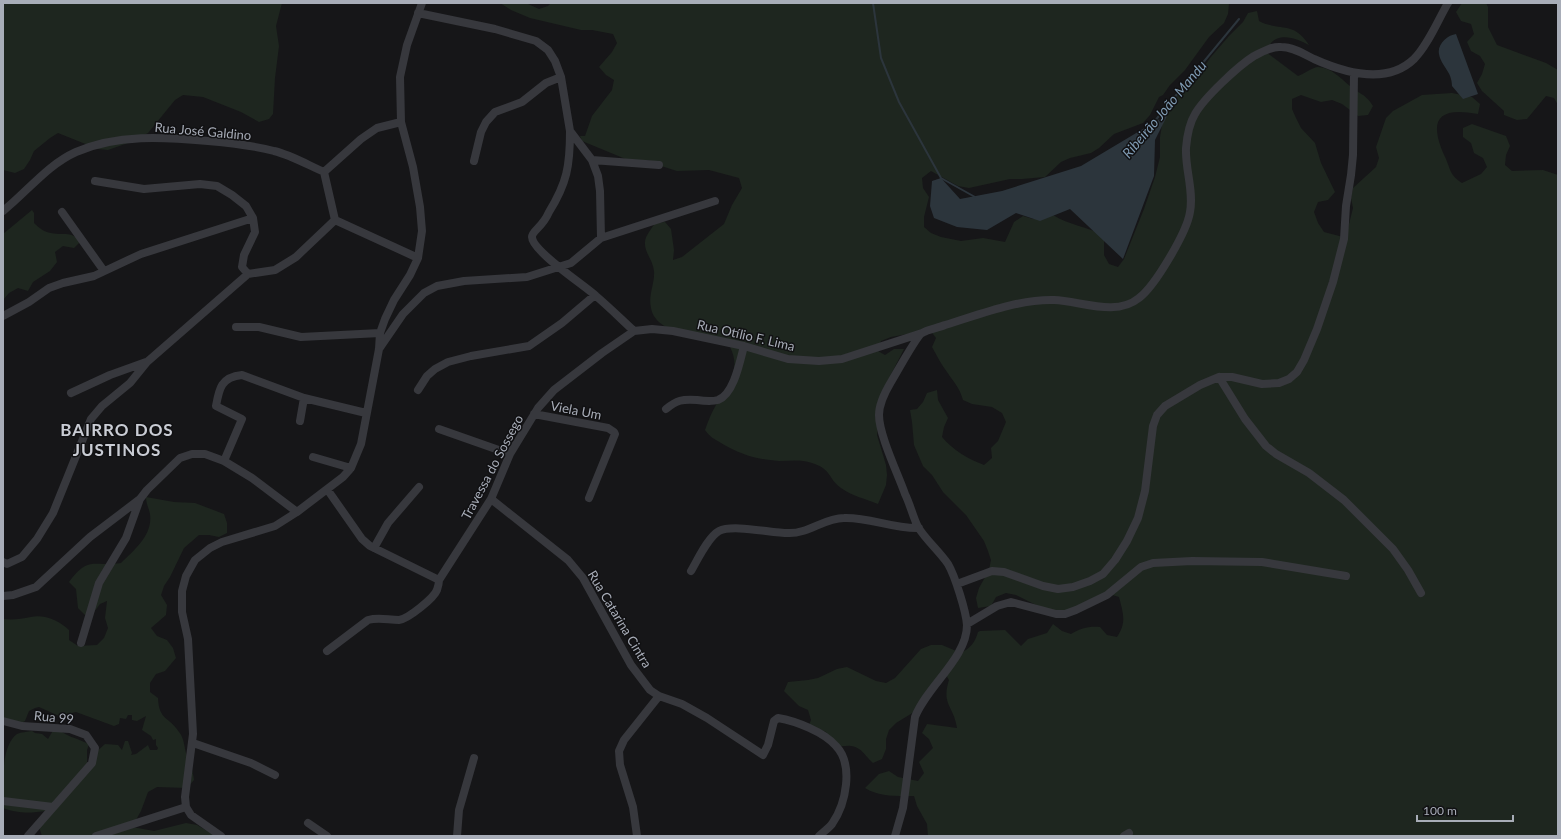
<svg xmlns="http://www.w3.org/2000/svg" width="1561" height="839" viewBox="0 0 1561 839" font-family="Lato,sans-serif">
<rect width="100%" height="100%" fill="#161618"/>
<!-- green -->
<path fill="#1e261f" d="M 3,3 L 282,3 L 276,26 L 279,46 L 275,78 L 273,114 L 269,119 L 259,122 L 241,112 L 203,97 L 183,95 L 175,100 L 148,133 L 128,143 L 108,150 L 98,149 L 58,133 L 50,138 L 34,151 L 30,160 L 24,169 L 15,173 L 3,170 Z
M 500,3 L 526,3 L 539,9 L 548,6 L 551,3 L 1229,3 L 1228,14 L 1224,23 L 1209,37 L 1185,70 L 1170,85 L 1163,95 L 1159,97 L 1150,115 L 1143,123 L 1114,134 L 1099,148 L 1091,153 L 1070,158 L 1061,162 L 1045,177 L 1022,179 L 1010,179 L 969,188 L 958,186 L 931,171 L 922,178 L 923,188 L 929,197 L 924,217 L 924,227 L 931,233 L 941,237 L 961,241 L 983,238 L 1005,242 L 1014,222 L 1023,216 L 1033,219 L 1053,215 C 1069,225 1087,227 1104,235 L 1104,255 L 1109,264 L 1118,267 L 1124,259 L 1144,209 L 1155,177 L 1160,157 L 1160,137 L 1165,107 L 1183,88 L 1191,83 L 1198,76 L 1210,58 L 1229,36 L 1243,22 L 1248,13 L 1257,11 L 1259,21 C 1280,32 1293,20 1309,45 C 1298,39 1281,32 1271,43 C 1269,45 1268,50 1266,52 L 1298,76 C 1304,74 1313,67 1318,67 C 1332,68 1340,78 1350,86 C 1360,95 1365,93 1373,106 L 1368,115 L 1358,116 L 1342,104 L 1332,100 L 1321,102 L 1301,95 L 1292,99 L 1292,109 L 1296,118 L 1301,128 L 1315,143 L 1321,163 L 1335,192 L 1328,200 L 1318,202 L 1314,212 L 1318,223 L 1324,232 L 1343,237 L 1348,228 L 1353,208 L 1351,198 L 1353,188 L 1376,167 L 1379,158 L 1376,147 L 1386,118 L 1393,111 L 1422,95 L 1452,93 L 1472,97 L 1480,104 L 1478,114 C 1436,106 1428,121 1446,159 C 1451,171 1450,175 1462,183 L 1481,174 L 1487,167 L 1483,158 L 1474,153 L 1471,143 L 1463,137 L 1463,128 L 1472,124 L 1506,136 L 1510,146 L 1506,155 L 1505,165 L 1512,171 L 1543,170 L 1558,175 L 1558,836 L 928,836 L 927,824 L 917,806 L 914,796 C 897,796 879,797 865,788 L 879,774 L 889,771 L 898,777 L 918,781 L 924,773 L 919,762 L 933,748 L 929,739 L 922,733 L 927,724 L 957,728 C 954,706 941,705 949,680 L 944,672 L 914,712 L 896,723 L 889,730 L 886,739 L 886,749 L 882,759 L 873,763 C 868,759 864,752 859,749 C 846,739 837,757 826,732 L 809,725 L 811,720 L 808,710 L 799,706 L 784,691 L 788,682 L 808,680 L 818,678 L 837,669 L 847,667 L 876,681 L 886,683 L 895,678 L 921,649 L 931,645 L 942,645 L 961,653 C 970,648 975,643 978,632 L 980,631 L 1005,630 L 1021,646 L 1028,639 L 1047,633 L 1053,624 L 1062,631 L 1071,634 C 1081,628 1089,626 1100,627 L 1107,635 L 1117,637 C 1127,622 1123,613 1119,597 L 1109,594 L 1063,615 L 1034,604 L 1016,595 L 1006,593 L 996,597 L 991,606 L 978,608 L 976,598 L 979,588 L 989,570 L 991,560 L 988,551 L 984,541 L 966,515 L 943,492 L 932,475 L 923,466 L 914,445 L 912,422 L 910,410 L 917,409 L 923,402 L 927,393 L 937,390 L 938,400 L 948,418 L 944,427 L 942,437 C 953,450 968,459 984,465 L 992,458 L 991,448 L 998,441 L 1006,422 L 1002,413 L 992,407 L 972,404 L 963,400 C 959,386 954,383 947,372 C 941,364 937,356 932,347 L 936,338 L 930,330 L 891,337 L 881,341 L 876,350 L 885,355 L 894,349 L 904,349 L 885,386 L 877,435 L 886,465 L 887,475 L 886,485 L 878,504 C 866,499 852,496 841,488 C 828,479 832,469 812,463 C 800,459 790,461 779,461 C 756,459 741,455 721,443 C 713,438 711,438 705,430 C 708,422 711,413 716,405 C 727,385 742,370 730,347 C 708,339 655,335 651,308 C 648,295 655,283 654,271 C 653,260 644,252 645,242 C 645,236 652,228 655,223 L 665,222 L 671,229 L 674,250 L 673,260 L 682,257 L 724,224 L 732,205 L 742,188 L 739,178 L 709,170 L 677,171 L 658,165 L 649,160 L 638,161 L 628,160 L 582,141 L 580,136 L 585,136 L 592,116 L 612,90 L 614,80 L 606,75 L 599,67 L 612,52 L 617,43 L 613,34 L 592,30 L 581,30 L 530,18 L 511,10 Z
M 1462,3 L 1486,3 L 1488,7 L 1488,27 L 1497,45 L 1546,63 L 1558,70 L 1558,105 L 1554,98 L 1546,96 L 1527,119 L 1517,120 L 1504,115 L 1504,111 L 1482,91 L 1477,83 L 1482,74 L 1485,64 L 1480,56 L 1471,51 L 1467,42 L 1474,34 L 1471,24 L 1461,21 L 1456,12 Z
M 32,210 L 34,213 L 34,223 C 39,228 44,232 51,233 C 65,236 68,230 81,241 L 74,248 L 63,246 L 55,252 L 57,262 L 50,271 L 33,282 L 28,291 L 18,288 L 9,293 L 3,300 L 3,234 Z
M 146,497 L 174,502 L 195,503 L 224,514 L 227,523 L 227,533 L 219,537 L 209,535 L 199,535 L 184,548 L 170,577 L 164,586 L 161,595 L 167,605 L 166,615 L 151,628 L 157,636 L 167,640 L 173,648 L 176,658 L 165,671 L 156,674 L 150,683 L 150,692 L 158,698 C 159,721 169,716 179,732 C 184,738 184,745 186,753 C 189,762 193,770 194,780 L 187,788 L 157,787 L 148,792 L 141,811 L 132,827 L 154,831 L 186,823 L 197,825 L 216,836 L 42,836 L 39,827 L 47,811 C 30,813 20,814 3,808 C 3,788 0,746 17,734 C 21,732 27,732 32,731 L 35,733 L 42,734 L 48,739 L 55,727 C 65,736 76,738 89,744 L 87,750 L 87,764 L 96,752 L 105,744 L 118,745 L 122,750 L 125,741 L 128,741 L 132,753 L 131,755 L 136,754 L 148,745 L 150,750 L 157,750 L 158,748 L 156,745 L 156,739 L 153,740 L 151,736 L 142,730 L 146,716 L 137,721 L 132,720 L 132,715 L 128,715 L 126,719 L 120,718 L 119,724 L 114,726 L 76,712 L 59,716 L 39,707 L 35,708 L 29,711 L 25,721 L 19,724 L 3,717 L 3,619 C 13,620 21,619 31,617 C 44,614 60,621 69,630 L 69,640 L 78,646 L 97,645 L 104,638 L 108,628 L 105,618 L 107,601 L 100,604 L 94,612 L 85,615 L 78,608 L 76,589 L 69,582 C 88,555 95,567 121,563 C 134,550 153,535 150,514 C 149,508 146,504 146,497 Z"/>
<!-- water -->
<path fill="#2c353c" d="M 1456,34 L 1478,94 L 1463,99 L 1452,86 C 1452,71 1441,66 1439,54 C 1437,44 1448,35 1456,34 Z
M 1168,114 L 1155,140 L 1154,176 L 1123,259 L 1070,209 L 1040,221 L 1016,213 L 987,230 L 957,227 L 934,218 L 930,206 L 932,181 L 941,178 L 960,199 L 1002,191 L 1081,166 Z"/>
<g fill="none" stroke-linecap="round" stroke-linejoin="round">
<!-- stream -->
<path stroke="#2c353c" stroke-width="2" d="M 873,3 L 881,58 L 899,102 L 941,178 L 975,197
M 1154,122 L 1239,19"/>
<!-- minor -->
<path stroke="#37383d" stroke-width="8" d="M 570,131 C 570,166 567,183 549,212 C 546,219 542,224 537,229 C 535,231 532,234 532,237 C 532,251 584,285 596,296 C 609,307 621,319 634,331
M 592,160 L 659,165
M 474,161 L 481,132 L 486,122 L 495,112 L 522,102 L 546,83 L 561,77
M 95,181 L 144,189 L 200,184 L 217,186 L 232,195 L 246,206 L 253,218 L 255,232 L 244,255 L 242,267 L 248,274
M 3,211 C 27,192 47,165 76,152 C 117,134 164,137 208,141 C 230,143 252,145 274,151 C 291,155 308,165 324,172
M 62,212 L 104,271
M 335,220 L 324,172 L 361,139 L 377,128 L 401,122
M 335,220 L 418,258
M 601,238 L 715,201
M 3,316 L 29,302 L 49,288 L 63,283 L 94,276 L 141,254 L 253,218
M 236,327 L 259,327 L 301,337 L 380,333
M 379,349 L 403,314 L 424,293 L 437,286 L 464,281 L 527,277 L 571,263 L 601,238 L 600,191 L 598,176 L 592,160 L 570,131 L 561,77 L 555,61 L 548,50 L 536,41 L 495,29 L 418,13
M 1219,377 L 1245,419 L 1266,446 L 1276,454 L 1309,473 L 1344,500 L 1393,549 L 1408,570 L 1421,593
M 418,390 L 427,376 L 435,369 L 448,362 L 471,356 L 529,346 L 562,323 L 595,295
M 71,393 L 110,375 L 146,362
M 666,409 C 677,400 682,399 697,400 C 704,401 711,402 718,400 C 734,394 740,361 744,346
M 534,414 L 608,428 L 614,432 L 615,434 L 589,498
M 300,421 L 304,398
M 439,429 L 510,454
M 313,457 L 351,468
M 224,461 L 242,419 L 216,406 C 219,389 221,377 242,375 L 304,398 L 366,413
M 327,489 L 362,539 L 370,546 L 439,580
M 491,499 L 568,560 L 583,578 L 631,665 L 650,690 L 659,696 L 682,704 L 707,718 L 763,755 L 768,745 L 774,721 L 778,718 C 796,721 824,732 836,746 C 854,765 846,804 832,824 C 829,828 823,832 819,836
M 374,548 L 388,523 L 419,487
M 3,562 L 7,564 L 22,557 L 37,539 L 53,513 L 91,419 L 102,406 L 130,383 L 147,362 L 248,274 L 275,270 L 296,257 L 335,220
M 691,571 C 697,561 708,537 719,531 C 733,524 771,533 788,533 C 808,534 824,518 844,518 C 869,517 893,529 919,528
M 957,584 L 992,571 L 1004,572 L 1043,586 L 1058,589 L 1073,587 L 1090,581 L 1103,574 L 1115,560 L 1127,541 L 1138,518 L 1145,491 L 1153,426 L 1157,415 L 1165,406 L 1200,385 L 1219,377 L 1232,377 L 1262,384 L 1279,383 L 1289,379 L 1297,372 L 1304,360 L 1317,329 L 1333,282 L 1344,239 L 1346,206 L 1351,175 L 1353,155 L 1354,73
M 3,596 L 13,595 L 36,587 L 90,537 L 140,499 L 147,490 L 180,458 L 192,454 L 205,454 L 224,461 L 252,478 L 297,512
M 967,624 L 997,606 L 1011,602 L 1056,614 L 1065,614 L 1076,610 L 1107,595 L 1141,567 L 1153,563 L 1192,561 L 1262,562 L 1346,576
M 81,643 L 99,583 L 126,538 L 140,499
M 327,651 L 368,620 C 379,617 388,620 399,620 C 408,619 434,598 437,590 C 438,587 439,583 439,580 L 491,499 L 510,454 L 538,408 L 554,390 L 602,353 L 634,331 L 652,329 L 673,331 L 744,346 L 788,359 L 819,361 L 842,359 L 922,333
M 3,721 L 22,726 L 70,729 L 86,735 L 95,748 L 92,763 L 28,836
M 193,743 L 251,763 L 275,775
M 3,801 L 53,807
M 308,823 L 327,836
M 96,836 L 186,807
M 221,836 L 191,815 L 186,807 L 185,797 L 193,734 L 188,639 L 182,612 L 182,591 L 186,576 L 195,560 L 210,548 L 222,542 L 275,526 L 297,512 L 343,477 L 351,468 L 361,444 L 379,349 L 380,333 L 385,319 L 394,300 L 410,275 L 418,258 L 422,231 L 420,207 L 413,167 L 401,122 L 400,77 L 407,45 L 422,3
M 457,836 L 459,810 L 474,758
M 637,836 L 633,807 L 620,765 L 619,751 L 624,740 L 659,696
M 895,836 L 903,808 L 915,717 C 927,686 967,658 967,625 C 966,611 955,576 948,564 C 939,551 926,540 918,527 C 913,517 910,504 905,494 C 898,474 879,435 879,415 C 879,404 885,392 891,382 C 896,374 916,337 922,333 C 928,329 938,328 945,325 C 978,315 1018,299 1054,300 C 1081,301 1116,317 1139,298 C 1155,286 1187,232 1190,212 C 1194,191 1185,169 1186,148 C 1187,136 1189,124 1195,114 C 1204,98 1238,66 1254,56 C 1262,52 1272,46 1281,47 C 1293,47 1304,54 1314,59 C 1345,73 1387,85 1414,59 C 1428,45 1438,20 1448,3
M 1124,836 L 1129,833"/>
</g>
<g text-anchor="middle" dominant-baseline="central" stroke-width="3" stroke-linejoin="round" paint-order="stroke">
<!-- street labels -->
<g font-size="13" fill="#a8adb8" stroke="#111113">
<text transform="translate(203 131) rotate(5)">Rua José Galdino</text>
<text transform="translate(746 335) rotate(13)">Rua Otílio F. Lima</text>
<text transform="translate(576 410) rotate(11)">Viela Um</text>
<text transform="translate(492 467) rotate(-62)">Travessa do Sossego</text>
<text transform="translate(620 619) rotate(59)">Rua Catarina Cintra</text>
<text transform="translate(54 717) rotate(6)">Rua 99</text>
</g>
<!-- water labels -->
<g font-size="14" font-style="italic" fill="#7f9bb3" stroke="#111113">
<text transform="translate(1164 109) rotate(-50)">Ribeirão João Mandu</text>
</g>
<!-- district labels -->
<g font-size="17" font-weight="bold" letter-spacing="1" fill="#c9ccd4" stroke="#111113">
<text x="117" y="429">BAIRRO DOS<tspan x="117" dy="20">JUSTINOS</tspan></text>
</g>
</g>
<!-- border -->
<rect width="1561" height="839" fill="none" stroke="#a8adb8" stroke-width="8"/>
<!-- scale -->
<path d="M1417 815v6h96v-6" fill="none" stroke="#a8adb8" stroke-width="2"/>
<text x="1423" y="815" font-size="12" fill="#a8adb8" stroke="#111113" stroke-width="3" paint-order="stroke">100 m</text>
</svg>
